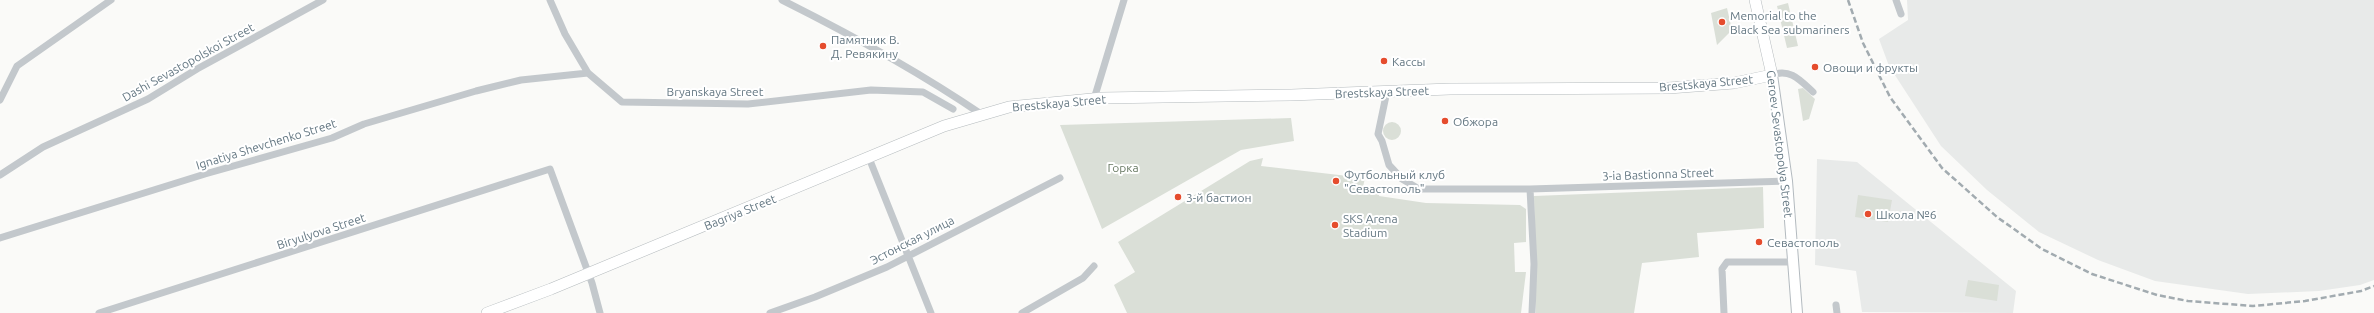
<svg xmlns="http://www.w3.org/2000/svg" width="2374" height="313" viewBox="0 0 2374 313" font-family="Ubuntu,sans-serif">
<rect width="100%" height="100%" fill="#fafaf8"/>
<!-- built -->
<path fill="#e8eae9" d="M 1907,0 L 2374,0 L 2374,280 L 2360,285 L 2319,291 L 2248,294 L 2155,281 L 2098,260 L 2039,232 L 1987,190 L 1941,146 L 1889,66 L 1879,39 L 1908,20 Z
M 1817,159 L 1857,162 L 2016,291 L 2013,313 L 1862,312 L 1856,271 L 1815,265 Z"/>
<!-- green -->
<path fill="#dadfd7" d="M 1788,3 L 1798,46 L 1787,48 L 1777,6 Z
M 1727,8 L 1732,30 L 1717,45 L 1711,13 Z
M 1803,88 L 1815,99 L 1809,119 L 1803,121 L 1798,89 Z
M 1291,118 L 1294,141 L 1241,150 L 1102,229 L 1060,125 Z
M1383 131a9 9 0 1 1 18 0a9 9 0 1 1-18 0Z
M 1263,158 L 1261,166 L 1365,178 L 1363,187 L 1380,190 L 1379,196 L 1426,203 L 1520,205 L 1526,209 L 1526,242 L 1514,243 L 1515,272 L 1526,272 L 1521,313 L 1127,313 L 1114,285 L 1135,272 L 1118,242 L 1250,161 Z
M 1763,187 L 1764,228 L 1697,233 L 1699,257 L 1642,263 L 1634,313 L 1536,313 L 1534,196 Z
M 1858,195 L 1892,200 L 1888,222 L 1855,217 Z
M 1968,280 L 1999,285 L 1997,301 L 1965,296 Z"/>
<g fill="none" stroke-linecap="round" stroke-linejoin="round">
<!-- secondary casing -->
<g stroke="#b3babf" stroke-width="12">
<path id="secondary" d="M 1772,75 L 1787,181 L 1797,313"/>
</g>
<!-- primary casing -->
<g stroke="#b5bbbe" stroke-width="12">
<path id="primary" d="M 487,313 L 551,289 L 944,126 L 1009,107 L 1102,98 L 1291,95 L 1450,89 L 1669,88 L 1734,83 L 1772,75 L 1755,0"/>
</g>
<!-- minor -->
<path stroke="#c3c8cc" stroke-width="7" d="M 550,0 L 565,34 L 588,73 L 622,102 L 748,104 L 871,90 L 923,92 L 953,109
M 782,0 C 850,34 918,71 981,114
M 1896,0 L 1901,14
M 1772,75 C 1790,68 1800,80 1813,92
M 1387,91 L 1378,134 L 1382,141 L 1389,165 L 1402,179 L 1419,189 L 1530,189 L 1787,181
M 1094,99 L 1124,0
M 0,100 L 17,66 L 111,0
M 869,158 L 931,313
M 0,175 L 43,147 L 148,99 L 197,69 L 323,0
M 1530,189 L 1534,264 L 1532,313
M 0,238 L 205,174 L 332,138 L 364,124 L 476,91 L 521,80 L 588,73
M 1836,305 L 1837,313
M 99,313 L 550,169 L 592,283 L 600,313
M 770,313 L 815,297 L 887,267 L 1060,178
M 1022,313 L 1083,278 L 1094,266
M 1724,313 L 1722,269 L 1727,262 L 1794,262"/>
<!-- secondary -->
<use href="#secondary" stroke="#fff" stroke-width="10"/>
<!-- primary -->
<use href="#primary" stroke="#fff" stroke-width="11"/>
<!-- rail -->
<path stroke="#a2abb0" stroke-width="2.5" stroke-dasharray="6 3" stroke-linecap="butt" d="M 1848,0 L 1863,43 L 1890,97 L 1942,168 L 1997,217 L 2042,249 L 2092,274 L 2157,295 L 2188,301 L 2253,306 L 2305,301 L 2361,291 L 2374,286"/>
</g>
<!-- markers -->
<g fill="#e54c2d" stroke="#fff" stroke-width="1.5">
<circle cx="1722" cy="22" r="4"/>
<circle cx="823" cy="46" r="4"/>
<circle cx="1384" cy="61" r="4"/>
<circle cx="1815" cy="67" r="4"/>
<circle cx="1445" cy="121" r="4"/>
<circle cx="1336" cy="181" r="4"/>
<circle cx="1178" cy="197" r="4"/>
<circle cx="1868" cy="214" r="4"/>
<circle cx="1335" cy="225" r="4"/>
<circle cx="1759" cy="242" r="4"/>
</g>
<g text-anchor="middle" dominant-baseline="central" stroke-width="4" stroke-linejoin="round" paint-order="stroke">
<!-- poi labels -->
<g font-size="12" fill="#657883" stroke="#fff" text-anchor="start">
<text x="1730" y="15">Memorial to the<tspan x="1730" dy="14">Black Sea submariners</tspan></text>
<text x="831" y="39">Памятник В.<tspan x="831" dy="14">Д. Ревякину</tspan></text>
<text x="1392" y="61">Кассы</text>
<text x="1823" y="67">Овощи и фрукты</text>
<text x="1453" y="121">Обжора</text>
<text x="1344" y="174">Футбольный клуб<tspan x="1344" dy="14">"Севастополь"</tspan></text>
<text x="1186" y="197">3-й бастион</text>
<text x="1876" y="214">Школа №6</text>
<text x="1343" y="218">SKS Arena<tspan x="1343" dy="14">Stadium</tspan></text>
<text x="1767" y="242">Севастополь</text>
</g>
<!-- street labels -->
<g font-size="12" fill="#657883" stroke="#fff">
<text transform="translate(188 62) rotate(-29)">Dashi Sevastopolskoi Street</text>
<text transform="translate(1706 83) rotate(-5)">Brestskaya Street</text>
<text x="715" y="91">Bryanskaya Street</text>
<text transform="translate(1382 92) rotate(-2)">Brestskaya Street</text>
<text transform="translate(1059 103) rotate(-5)">Brestskaya Street</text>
<text transform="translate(266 144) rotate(-17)">Ignatiya Shevchenko Street</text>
<text transform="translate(1780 144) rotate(83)">Geroev Sevastopolya Street</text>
<text transform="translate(1658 174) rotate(-2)">3-ia Bastionna Street</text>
<text transform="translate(740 212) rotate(-22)">Bagriya Street</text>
<text transform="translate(321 231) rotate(-18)">Biryulyova Street</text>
<text transform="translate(912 240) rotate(-27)">Эстонская улица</text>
</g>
<!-- park labels -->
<g font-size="12" fill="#697a64" stroke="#fff">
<text x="1123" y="167">Горка</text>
</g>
</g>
</svg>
